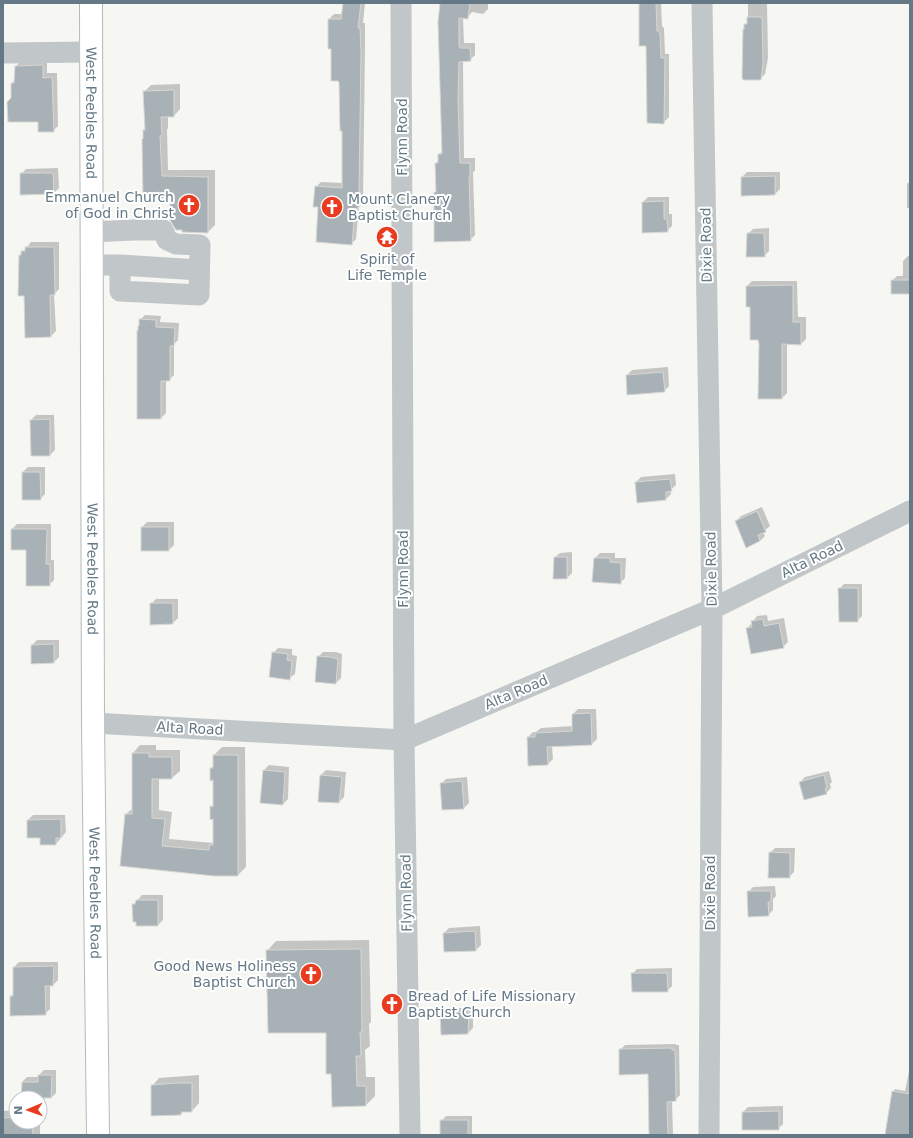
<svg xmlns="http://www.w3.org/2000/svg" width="913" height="1138" viewBox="0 0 913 1138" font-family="'DejaVu Sans',sans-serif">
<rect width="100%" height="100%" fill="#f6f6f3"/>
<!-- shadow -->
<path fill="#0003" d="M 344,3 L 365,3 L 363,23 L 365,23 L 365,46 L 363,203 L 359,207 L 356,239 L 351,244 L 319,206 L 316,187 L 321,182 L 343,183 L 343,130 L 340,82 L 332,48 L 329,19 L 334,14 L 343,14 Z
M 441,3 L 488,3 L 488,9 L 483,14 L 472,12 L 467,18 L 463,18 L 464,43 L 475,43 L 475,55 L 470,60 L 463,60 L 464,158 L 475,158 L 475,171 L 473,172 L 475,235 L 470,240 L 435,193 L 437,191 L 436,163 L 439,160 L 439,154 L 443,151 Z
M 639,3 L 661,3 L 662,26 L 664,28 L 665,54 L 669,54 L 669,117 L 664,122 L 648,122 L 647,45 Z
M 748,3 L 767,3 L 768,58 L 765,74 L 760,79 L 744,29 L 745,25 L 748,22 Z
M 21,61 L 47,61 L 47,73 L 57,73 L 58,126 L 53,131 L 39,121 L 12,98 L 12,83 L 15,80 L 16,66 Z
M 180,84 L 180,109 L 174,116 L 168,116 L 168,128 L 167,130 L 168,170 L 215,170 L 215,225 L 208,232 L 183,231 L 171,198 L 164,198 L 144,130 L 146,128 L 144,92 L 151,85 Z
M 58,168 L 59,188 L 54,193 L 21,174 L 26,169 Z
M 747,172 L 780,172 L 780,189 L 775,194 L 742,177 Z
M 910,181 L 910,208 L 907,208 L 907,184 Z
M 648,197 L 669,197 L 669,214 L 672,214 L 672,226 L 667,231 L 643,202 Z
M 769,228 L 769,251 L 764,256 L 748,234 L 753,229 Z
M 31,242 L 59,242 L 59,289 L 54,294 L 56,331 L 51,336 L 25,295 L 20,256 Z
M 908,256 L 910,256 L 910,293 L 892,281 L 897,276 L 903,276 L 903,261 Z
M 752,281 L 797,281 L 798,317 L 806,317 L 806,339 L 801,344 L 787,344 L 787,393 L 782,398 L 759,398 L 759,339 L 747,286 Z
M 145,315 L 161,316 L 160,322 L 179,323 L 178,340 L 174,344 L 174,375 L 169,380 L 166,380 L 166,413 L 161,418 L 138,331 L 140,320 Z
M 668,367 L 669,386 L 664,391 L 628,394 L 627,375 L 632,370 Z
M 36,415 L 54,415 L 55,450 L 50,455 L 31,420 Z
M 28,467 L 45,467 L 45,494 L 40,499 L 23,472 Z
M 675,474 L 676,485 L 670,490 L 671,494 L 666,499 L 636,482 L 641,477 Z
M 762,507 L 770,526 L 763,532 L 765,536 L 760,541 L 736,521 L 741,516 Z
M 147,522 L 174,522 L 174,545 L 169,550 L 142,527 Z
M 17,524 L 51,524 L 51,560 L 54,560 L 54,580 L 49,585 L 27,549 L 12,549 L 12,529 Z
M 572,552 L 572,573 L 567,578 L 554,578 L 554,558 L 560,553 Z
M 600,553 L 615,553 L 615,558 L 626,558 L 625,578 L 620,583 L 595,558 Z
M 844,584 L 862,584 L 862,616 L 857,621 L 839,589 Z
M 156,599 L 178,599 L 178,618 L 173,623 L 151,604 Z
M 767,615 L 768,621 L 784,618 L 788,642 L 783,647 L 747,629 L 757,616 Z
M 37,640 L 59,640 L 59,657 L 54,662 L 32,663 L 32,645 Z
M 278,648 L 292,649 L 292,655 L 297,656 L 295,674 L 290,678 L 273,653 Z
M 323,652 L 336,652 L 342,654 L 341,678 L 336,683 L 318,657 Z
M 578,709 L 596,709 L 597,739 L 592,744 L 552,746 L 553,759 L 548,764 L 528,737 L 533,732 L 536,732 L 541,728 L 573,726 L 573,714 Z
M 140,745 L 156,745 L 156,750 L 180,750 L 180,771 L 172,778 L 159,778 L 159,810 L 172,812 L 169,839 L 214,843 L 214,818 L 211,807 L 214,803 L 214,779 L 211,768 L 214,765 L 214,755 L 222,747 L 245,747 L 246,867 L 238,875 L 121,865 L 126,814 L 133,808 L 133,753 Z
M 269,765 L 289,767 L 288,799 L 283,804 L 264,770 Z
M 326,770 L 346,772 L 344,797 L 339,802 L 321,775 Z
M 829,771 L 832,782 L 830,784 L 831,788 L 826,793 L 800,782 L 805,777 Z
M 467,777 L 469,803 L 464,808 L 441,784 L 446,779 Z
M 33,815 L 65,815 L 66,832 L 56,844 L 41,837 L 28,837 L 28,820 Z
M 775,848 L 795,848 L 794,872 L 789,877 L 770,853 Z
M 775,886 L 776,896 L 773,899 L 773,910 L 768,915 L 748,892 L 753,887 Z
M 142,895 L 163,895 L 163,920 L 158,925 L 137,925 L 133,905 Z
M 480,926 L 481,945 L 476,950 L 444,933 L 449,928 Z
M 369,940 L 371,1022 L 369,1024 L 370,1046 L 365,1050 L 366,1077 L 375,1077 L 375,1096 L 366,1105 L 332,1073 L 326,1032 L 267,951 L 276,941 Z
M 19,962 L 58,962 L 58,980 L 53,985 L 50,985 L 50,1009 L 45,1014 L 11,996 L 14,993 L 14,967 Z
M 672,968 L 672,986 L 667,991 L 632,974 L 637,969 Z
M 446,1008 L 473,1008 L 473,1028 L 468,1033 L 441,1013 Z
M 676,1044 L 676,1045 L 679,1045 L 680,1095 L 675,1100 L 672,1100 L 673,1135 L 650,1135 L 649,1073 L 620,1050 L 625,1045 Z
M 910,1067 L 910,1135 L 886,1135 L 893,1092 L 895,1089 L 905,1091 Z
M 44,1070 L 56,1070 L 56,1093 L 51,1098 L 22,1098 L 22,1082 L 27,1077 L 39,1077 L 39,1075 Z
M 199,1075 L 199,1103 L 192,1111 L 184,1111 L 181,1114 L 152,1086 L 159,1078 Z
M 783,1106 L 783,1124 L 778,1129 L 743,1112 L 748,1107 Z
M 16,1110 L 16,1122 L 40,1122 L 40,1135 L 3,1135 L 3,1111 Z
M 446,1116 L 472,1116 L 472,1135 L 441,1135 L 441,1121 Z"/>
<!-- building -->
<path fill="#a8b2b6" stroke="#d8d7d5" d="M 343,3 L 361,3 L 358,28 L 360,28 L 361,52 L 359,193 L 358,209 L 355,209 L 352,245 L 316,242 L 318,207 L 313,207 L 315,186 L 342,188 L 342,131 L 340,131 L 339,82 L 338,81 L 331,81 L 331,49 L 328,49 L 328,19 L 341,19 Z
M 440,3 L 470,3 L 468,19 L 459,18 L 459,45 L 460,48 L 470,48 L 471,61 L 459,62 L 458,100 L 460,163 L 470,163 L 470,177 L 469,177 L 471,241 L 434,242 L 434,192 L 436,192 L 435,163 L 438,163 L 438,154 L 442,154 L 438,22 Z
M 639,3 L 656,3 L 657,31 L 660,33 L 661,58 L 665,58 L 664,124 L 647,123 L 646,46 L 639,46 Z
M 747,17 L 762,17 L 763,63 L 761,80 L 743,80 L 742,77 L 743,29 L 744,29 L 744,24 L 747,24 Z
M 43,65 L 43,78 L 52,77 L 54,132 L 38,132 L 38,122 L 8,122 L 7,102 L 11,98 L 11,83 L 14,83 L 15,66 Z
M 174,90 L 174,117 L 161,117 L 162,136 L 160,136 L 162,176 L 208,177 L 208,233 L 182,232 L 182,230 L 176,230 L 170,220 L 170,199 L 143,198 L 142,139 L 143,139 L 143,130 L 145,130 L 143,91 Z
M 20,173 L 53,173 L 54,194 L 20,195 Z
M 775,176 L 775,195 L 741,196 L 741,177 Z
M 664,201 L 664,219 L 667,219 L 668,232 L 642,233 L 642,202 Z
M 747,233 L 764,233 L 765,257 L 746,257 Z
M 25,247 L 54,247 L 55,295 L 50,295 L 51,337 L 25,338 L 24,296 L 18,296 L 19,255 L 21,255 L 21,251 L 25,251 Z
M 891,280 L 910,280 L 910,294 L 891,294 Z
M 793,285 L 793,322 L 801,322 L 801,345 L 782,344 L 782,399 L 758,399 L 759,344 L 758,340 L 750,340 L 750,307 L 746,307 L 746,286 Z
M 139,319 L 156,320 L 156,327 L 175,328 L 174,346 L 170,346 L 170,381 L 161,381 L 161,419 L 137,419 L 137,330 L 138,331 L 138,326 L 139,326 Z
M 663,372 L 665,392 L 627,395 L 626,375 Z
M 50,419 L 50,456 L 31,456 L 30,420 Z
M 22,472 L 40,472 L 41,500 L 22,500 Z
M 670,479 L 672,491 L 666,492 L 666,500 L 637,503 L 635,482 Z
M 757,511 L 766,532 L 758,535 L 760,541 L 746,548 L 735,521 Z
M 141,527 L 169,527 L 169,551 L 141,551 Z
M 11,529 L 47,529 L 46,564 L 50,564 L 50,586 L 26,586 L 26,550 L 11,550 Z
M 554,557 L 567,557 L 567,579 L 553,579 Z
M 594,558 L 610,558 L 610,562 L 621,563 L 621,584 L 592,582 Z
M 838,588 L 858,588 L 858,622 L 839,622 Z
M 150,603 L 173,603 L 173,624 L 150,625 Z
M 763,619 L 764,626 L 779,623 L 784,648 L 751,654 L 746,628 L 752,627 L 751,621 Z
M 54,644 L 54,663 L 31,664 L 31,645 Z
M 272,652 L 288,654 L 287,660 L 292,661 L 290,680 L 269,677 Z
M 317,656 L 330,657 L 338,659 L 336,684 L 315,682 Z
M 591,713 L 592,745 L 547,747 L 548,765 L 528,766 L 527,737 L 535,737 L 535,733 L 572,731 L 572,714 Z
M 132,753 L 149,753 L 149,757 L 172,757 L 172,779 L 152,779 L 152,818 L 165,819 L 162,846 L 209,850 L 209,845 L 213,845 L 213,819 L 210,820 L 210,806 L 213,807 L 213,780 L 210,781 L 210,768 L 213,768 L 213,755 L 238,755 L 238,876 L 214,876 L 120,866 L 125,814 L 132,814 Z
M 263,770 L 285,772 L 283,805 L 260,803 Z
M 320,775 L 342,777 L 339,803 L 318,802 Z
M 824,775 L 827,788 L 825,789 L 827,794 L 804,800 L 799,782 Z
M 462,781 L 464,809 L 442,810 L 440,783 Z
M 61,819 L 61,838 L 56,838 L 56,845 L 40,845 L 40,838 L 27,838 L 27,820 Z
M 769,852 L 790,853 L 790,878 L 768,878 Z
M 747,891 L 771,891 L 771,902 L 768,902 L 769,916 L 748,917 Z
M 136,900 L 158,900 L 158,926 L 136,926 L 136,922 L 133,922 L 132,904 L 135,904 Z
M 475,931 L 476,951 L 444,952 L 443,933 Z
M 361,949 L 362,1032 L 360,1032 L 361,1056 L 356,1056 L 357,1086 L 366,1086 L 366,1106 L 332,1107 L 331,1074 L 326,1074 L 326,1033 L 268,1033 L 266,950 Z
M 54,966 L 53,986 L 45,986 L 46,1015 L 10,1016 L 10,996 L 13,996 L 13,967 Z
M 631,973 L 667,973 L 668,992 L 632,992 Z
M 469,1012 L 468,1034 L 441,1035 L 440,1013 Z
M 672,1048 L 672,1050 L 675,1050 L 676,1101 L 667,1102 L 668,1135 L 649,1135 L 648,1074 L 619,1075 L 619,1049 Z
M 38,1075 L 52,1075 L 51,1098 L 21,1098 L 22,1082 L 38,1082 Z
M 178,1083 L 192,1083 L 192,1112 L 181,1112 L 181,1115 L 151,1116 L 151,1085 Z
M 892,1091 L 910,1094 L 910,1135 L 885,1135 Z
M 779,1111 L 779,1130 L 742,1130 L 742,1112 Z
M 16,1117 L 16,1122 L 32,1122 L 33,1135 L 3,1135 L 3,1118 Z
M 440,1120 L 468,1120 L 468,1135 L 440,1135 Z"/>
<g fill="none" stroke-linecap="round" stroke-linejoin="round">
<!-- major casing -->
<g stroke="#b4b9bc" stroke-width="24">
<g id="major">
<path id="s1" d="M 91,3 L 93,723 L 98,1135"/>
</g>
</g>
<!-- minor -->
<path stroke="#c1c6c9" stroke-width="21" d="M 401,3 L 404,740 L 410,1135
M 702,3 L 712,609 L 709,1135
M 3,53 L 91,52
M 91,232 L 134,230 L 163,230 L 167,240 L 176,244 L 200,245 L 199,295 L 120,291 L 120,265
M 91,265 L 120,265 L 199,270
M 93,723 L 404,740 L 712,609 L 910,511"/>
<!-- major -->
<use href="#major" stroke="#fff" stroke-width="22"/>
</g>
<!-- icons -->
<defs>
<g id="church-disc" transform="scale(1.15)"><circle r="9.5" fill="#e93b20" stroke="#fff"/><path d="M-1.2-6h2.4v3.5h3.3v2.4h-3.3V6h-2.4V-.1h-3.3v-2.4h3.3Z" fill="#fff"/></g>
<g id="temple-disc" transform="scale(1.15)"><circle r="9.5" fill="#e93b20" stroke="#fff"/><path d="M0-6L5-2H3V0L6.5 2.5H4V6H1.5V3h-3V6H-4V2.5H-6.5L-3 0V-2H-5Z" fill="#fff"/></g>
</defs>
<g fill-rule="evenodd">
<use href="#church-disc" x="189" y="205"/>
<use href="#church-disc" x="332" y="207"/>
<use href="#temple-disc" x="387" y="237"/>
<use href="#church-disc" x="311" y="974"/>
<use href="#church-disc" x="392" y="1004"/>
</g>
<g text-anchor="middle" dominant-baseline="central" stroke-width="4" stroke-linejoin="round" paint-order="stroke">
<!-- street labels -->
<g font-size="14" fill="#647985" stroke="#fff">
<text stroke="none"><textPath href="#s1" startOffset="110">West Peebles Road</textPath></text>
<text transform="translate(402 137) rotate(-90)">Flynn Road</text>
<text transform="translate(706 245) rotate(-91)">Dixie Road</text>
<text transform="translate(812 559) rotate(-26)">Alta Road</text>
<text stroke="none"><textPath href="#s1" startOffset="566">West Peebles Road</textPath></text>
<text transform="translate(403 569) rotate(-90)">Flynn Road</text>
<text transform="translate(711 569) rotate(-91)">Dixie Road</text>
<text transform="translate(516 692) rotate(-23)">Alta Road</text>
<text transform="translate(190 728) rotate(3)">Alta Road</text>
<text stroke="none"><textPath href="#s1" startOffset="890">West Peebles Road</textPath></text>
<text transform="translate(406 893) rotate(-91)">Flynn Road</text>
<text transform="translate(710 893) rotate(-90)">Dixie Road</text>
</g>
<!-- poi labels -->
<g font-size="14" fill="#647985" stroke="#fff" text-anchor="end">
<text x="174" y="197">Emmanuel Church<tspan x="174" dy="16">of God in Christ</tspan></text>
<text x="348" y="199" text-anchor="start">Mount Clanery<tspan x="348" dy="16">Baptist Church</tspan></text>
<text x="387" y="259" text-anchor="middle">Spirit of<tspan x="387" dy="16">Life Temple</tspan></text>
<text x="296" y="966">Good News Holiness<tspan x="296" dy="16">Baptist Church</tspan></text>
<text x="408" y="996" text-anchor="start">Bread of Life Missionary<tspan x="408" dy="16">Baptist Church</tspan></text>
</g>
</g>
<!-- border -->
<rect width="913" height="1138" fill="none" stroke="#647985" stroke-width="8"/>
<!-- north arrow -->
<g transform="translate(28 1110) rotate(268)"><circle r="19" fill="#ffffff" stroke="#c1c9ce"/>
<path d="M0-3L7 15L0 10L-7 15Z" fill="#e93b20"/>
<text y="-6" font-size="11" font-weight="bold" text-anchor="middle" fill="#647985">N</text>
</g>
</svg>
